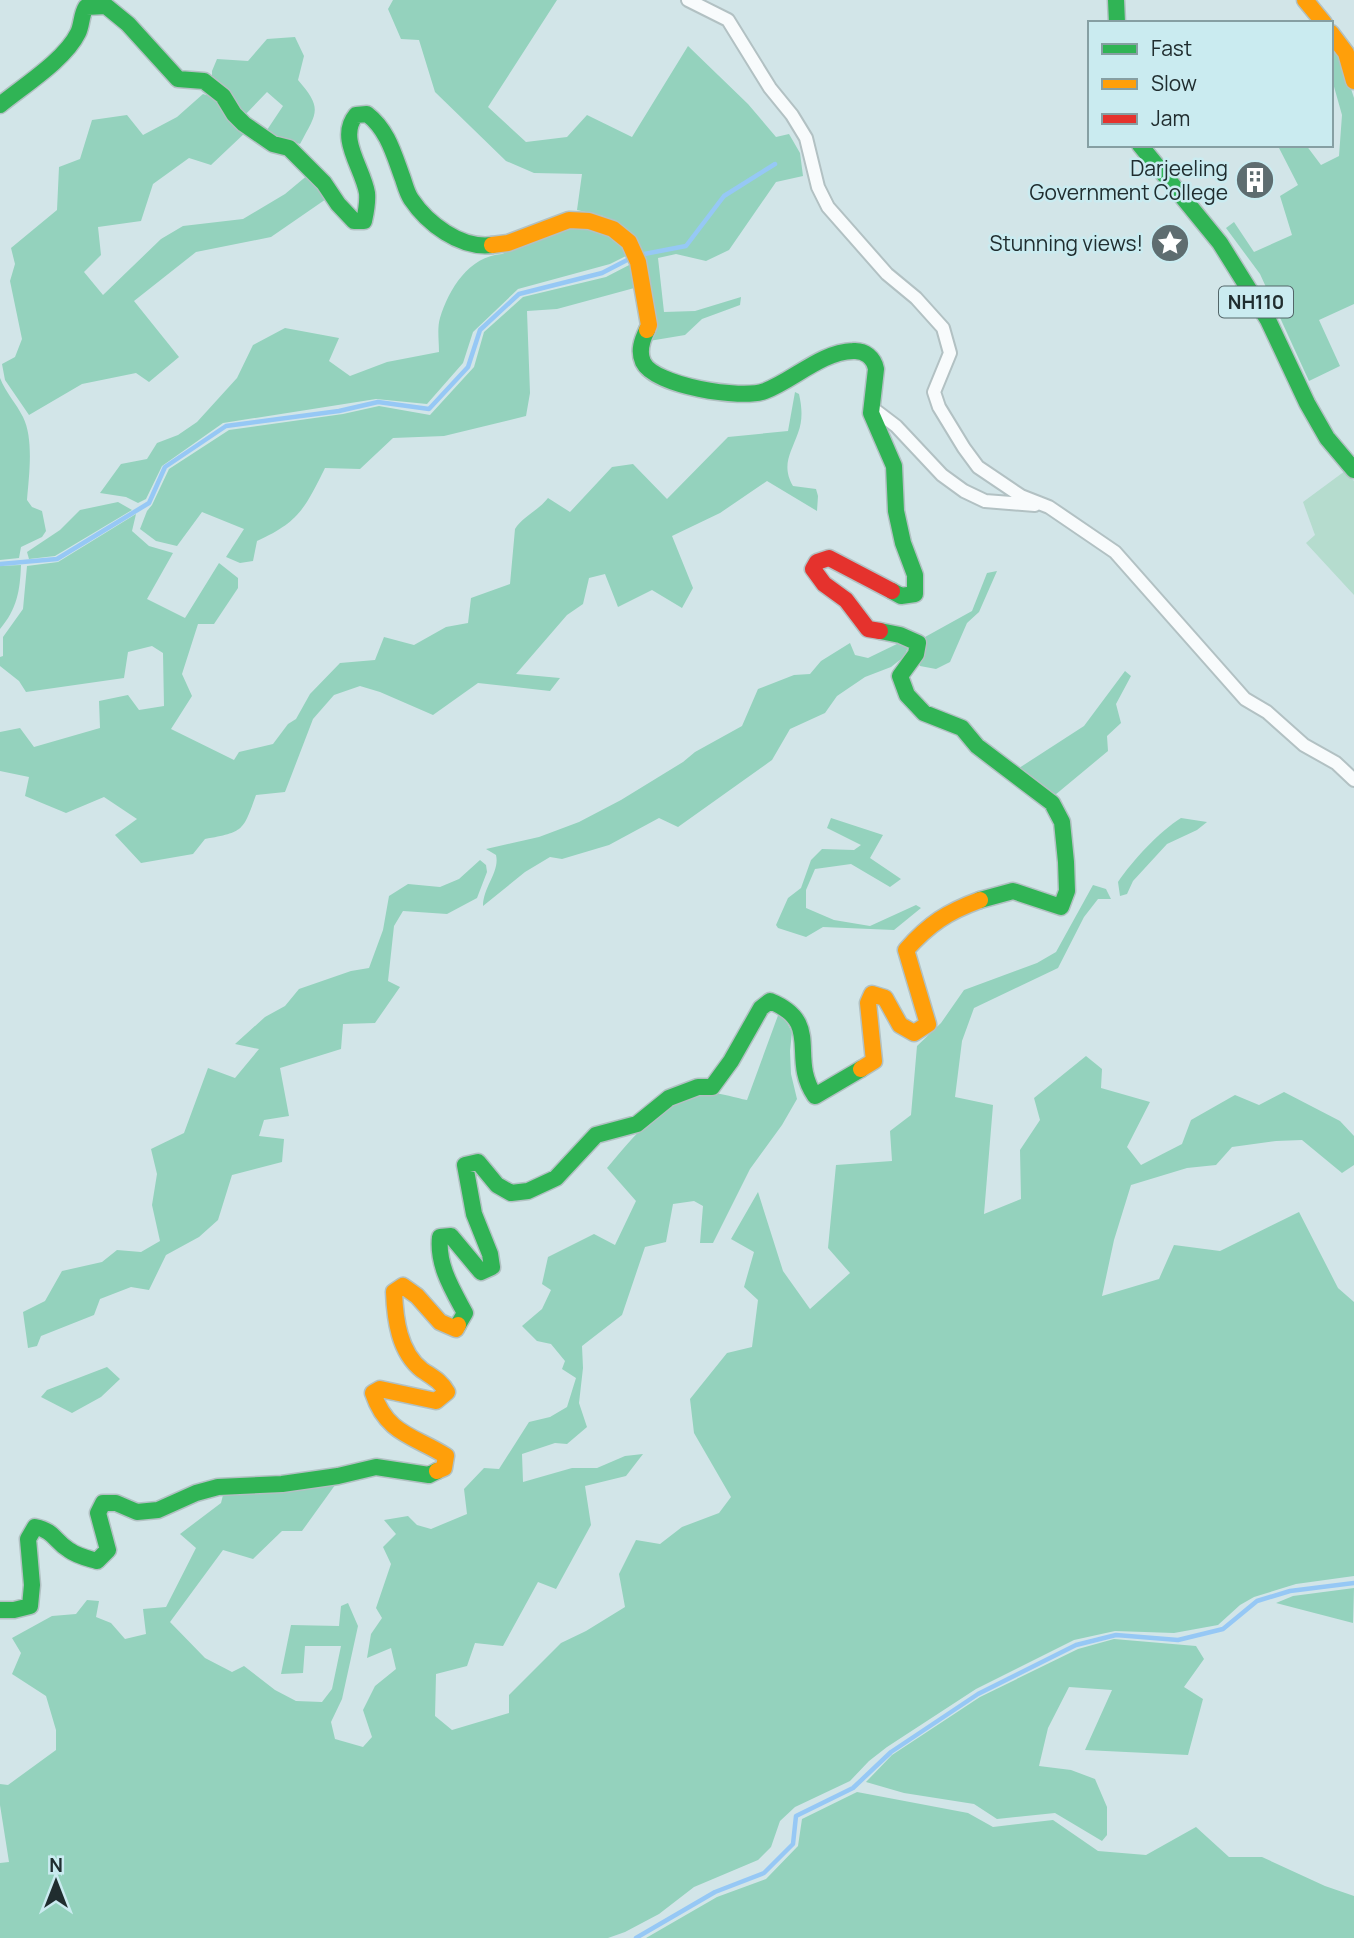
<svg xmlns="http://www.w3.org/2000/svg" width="1354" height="1938" viewBox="0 0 1354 1938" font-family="Manrope,sans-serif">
<rect width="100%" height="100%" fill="#d2e5e8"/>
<!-- green -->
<path fill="#b5dcce" d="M 1345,471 L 1354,481 L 1354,595 L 1306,543 L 1315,535 L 1303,502 Z"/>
<!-- forest -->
<path fill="#94d2bd" d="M 393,0 L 557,0 L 488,107 L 526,142 L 567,137 L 587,115 L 632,137 L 688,46 L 748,104 L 776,137 L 789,134 L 800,153 L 803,176 L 776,182 L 729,250 L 706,261 L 676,254 L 658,258 L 664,312 L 695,311 L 741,297 L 740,305 L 702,319 L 685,335 L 649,341 L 628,231 L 603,216 L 577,210 L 582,174 L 534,173 L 506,161 L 435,92 L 419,40 L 401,39 L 388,9 Z
M 295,37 L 304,56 L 298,80 C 323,109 317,112 300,144 L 265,133 L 283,106 L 267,92 L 244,116 L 212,84 L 212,71 L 217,59 L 248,61 L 267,39 Z
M 1331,42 L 1341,58 L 1354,98 L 1354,304 L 1319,320 L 1340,366 L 1309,381 L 1260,274 L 1226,228 L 1234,222 L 1254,252 L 1292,235 L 1280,196 L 1298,185 L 1279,148 L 1282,145 L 1306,145 L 1321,165 L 1339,156 L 1342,115 L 1331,76 Z
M 203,94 L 216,98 L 247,131 L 211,165 L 189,158 L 153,184 L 141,221 L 98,227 L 101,255 L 84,272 L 103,295 L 161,239 L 183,226 L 243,219 L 285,194 L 309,174 L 329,197 L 271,237 L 196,252 L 134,301 L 179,357 L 149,382 L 136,373 L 82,384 L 29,415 L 5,380 L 2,364 L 15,357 L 22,339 L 10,281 L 15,264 L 11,248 L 57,210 L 59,167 L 80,159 L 92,120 L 127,115 L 143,135 L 177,117 Z
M 570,226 L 584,226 L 618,239 L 628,255 L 610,264 L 518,289 L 473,332 L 463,363 L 427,404 L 376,399 L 223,423 L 162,466 L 146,499 L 138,503 L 126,497 L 100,493 L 121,464 L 147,459 L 157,443 L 178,435 L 197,422 L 237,378 L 253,345 L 285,328 L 339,338 L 329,361 L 350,376 L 387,362 L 439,352 C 439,341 437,328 440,318 C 449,289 469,256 502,254 Z
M 633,263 L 638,287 L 557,309 L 527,311 L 530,393 L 526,416 L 444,436 L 393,438 L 360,469 L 325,468 C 305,508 299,522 257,541 L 253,561 L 240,563 L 226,557 L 244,529 L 202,512 L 177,546 L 156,541 L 140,529 L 147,511 L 152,505 L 169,469 L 229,430 L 343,414 L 379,406 L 430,415 L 474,367 L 484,332 L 523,297 L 606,277 Z
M 0,378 C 6,393 16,403 23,417 C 34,439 29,476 27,500 L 32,507 L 42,511 L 46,531 L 42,537 L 21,547 L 19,558 L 0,560 Z
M 795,392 L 799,394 C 802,407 803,420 798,433 C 791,453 781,465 793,486 L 816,489 L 818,496 L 817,511 L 767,481 L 720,513 L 672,536 L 693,588 L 682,608 L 652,590 L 618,607 L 605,574 L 589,578 L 583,604 L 567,615 L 516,674 L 560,678 L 550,691 L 478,683 L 433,715 L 380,692 L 360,686 L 334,695 L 313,719 L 285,792 L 256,795 C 243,831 244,832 205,839 L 193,854 L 141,863 L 115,835 L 137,819 L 104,797 L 66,813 L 25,796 L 29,777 L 0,771 L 0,732 L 20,728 L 34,747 L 100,728 L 99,701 L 128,695 L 139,710 L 164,706 L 163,653 L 152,646 L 128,652 L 124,678 L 26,692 L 19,681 L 0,666 L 0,657 L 3,656 L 3,637 L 23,609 L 27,566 L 58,562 L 136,514 L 132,531 L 149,546 L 173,553 L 147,599 L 185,618 L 219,563 L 238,578 L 238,588 L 214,624 L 198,624 L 182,674 L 192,696 L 171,729 L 234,760 L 239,752 L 273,744 L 288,724 L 296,719 L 310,694 L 340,663 L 375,660 L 384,637 L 414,645 L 446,627 L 468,623 L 471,598 L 510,584 L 515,529 C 522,517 538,511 548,498 L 570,512 L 612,467 L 633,464 L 667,499 L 728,437 L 788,431 Z
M 118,502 L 132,510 L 55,556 L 29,559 L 27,552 L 60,530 L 80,510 Z
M 21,565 C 20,591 17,609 0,629 L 0,566 Z
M 997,571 L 979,612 L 967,623 L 950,662 L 936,669 L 920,666 L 916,658 L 925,637 L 972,611 L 987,573 Z
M 901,642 L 908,646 L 905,656 L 891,667 L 865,677 L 837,696 L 825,713 L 790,729 L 772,760 L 678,827 L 659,818 L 609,845 L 562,859 L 550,857 L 525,872 L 483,906 C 483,887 500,872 496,855 L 486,849 L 539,837 L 579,822 L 621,800 L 683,762 L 695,752 L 742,726 L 758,689 L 794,675 L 810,674 L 821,661 L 850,643 L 855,655 L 868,658 Z
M 1125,671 L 1131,676 L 1116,704 L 1121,723 L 1107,736 L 1108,751 L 1055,795 L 1016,770 L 1084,726 Z
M 831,818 L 883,835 L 870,858 L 901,879 L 890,887 L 851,864 L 815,869 L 806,890 L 806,908 L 834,920 L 870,926 L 916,905 L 921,908 L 894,930 L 823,927 L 806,937 L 778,928 L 776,925 L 788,898 L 801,888 L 811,860 L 822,849 L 854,850 L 861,845 L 827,828 Z
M 1181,818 L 1207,822 L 1197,830 L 1167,844 L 1133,881 L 1127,894 L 1120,896 L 1118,882 C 1133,860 1159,832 1181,818 Z
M 480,860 L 486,865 L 487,872 L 477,898 L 447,914 L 403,911 L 394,926 L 388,981 L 400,987 L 375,1023 L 343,1024 L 341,1049 L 280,1068 L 289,1116 L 264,1120 L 259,1136 L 284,1139 L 282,1162 L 232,1175 L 218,1220 L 199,1237 L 166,1255 L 149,1290 L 131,1287 L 100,1299 L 94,1315 L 41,1336 L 37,1346 L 28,1348 L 23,1312 L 45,1301 L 62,1271 L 102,1262 L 117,1250 L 141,1252 L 160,1241 L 152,1205 L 157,1174 L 151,1149 L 184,1133 L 208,1068 L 235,1078 L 259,1049 L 235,1044 L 265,1017 L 285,1006 L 299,989 L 351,971 L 369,968 L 383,930 L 389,896 L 408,884 L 440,887 L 459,879 Z
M 1093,885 L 1106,889 L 1111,899 L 1098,899 L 1084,917 L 1058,968 L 974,1008 L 962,1041 L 955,1097 L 993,1105 L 984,1214 L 1021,1199 L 1020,1150 L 1040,1120 L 1034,1098 L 1086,1056 L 1102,1069 L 1101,1088 L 1150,1102 L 1127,1147 L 1141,1165 L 1182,1144 L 1191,1120 L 1235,1095 L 1259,1105 L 1284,1092 L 1340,1121 L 1354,1136 L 1354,1165 L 1342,1173 L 1302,1140 L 1276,1141 L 1232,1147 L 1216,1165 L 1187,1168 L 1131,1185 L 1114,1240 L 1102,1296 L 1159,1279 L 1174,1245 L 1220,1251 L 1299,1212 L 1338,1288 L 1354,1302 L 1354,1576 L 1296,1584 L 1254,1597 L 1240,1605 L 1218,1625 L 1174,1633 L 1115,1631 L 1074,1640 L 976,1689 L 887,1747 L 869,1761 L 850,1781 L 795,1807 L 780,1821 L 771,1847 L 758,1860 L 694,1887 L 659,1914 L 625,1932 L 608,1938 L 0,1938 L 0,1863 L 9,1862 L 0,1805 L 0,1784 L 8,1785 L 56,1750 L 56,1730 L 46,1696 L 12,1674 L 21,1653 L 12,1638 L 52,1616 L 76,1614 L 87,1600 L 99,1601 L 96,1617 L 111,1623 L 125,1639 L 146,1634 L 143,1609 L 166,1607 L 196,1548 L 180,1534 L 221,1503 L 224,1491 L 338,1481 L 302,1531 L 282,1531 L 253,1559 L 223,1550 L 170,1622 L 205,1658 L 232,1672 L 244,1666 L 275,1690 L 296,1701 L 322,1702 L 332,1689 L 341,1646 L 305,1646 L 303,1673 L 281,1674 L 291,1625 L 339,1626 L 341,1606 L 348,1603 L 358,1626 L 342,1699 L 331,1722 L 335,1739 L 363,1747 L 372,1737 L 363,1710 L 375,1686 L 396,1669 L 391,1648 L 367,1658 L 371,1634 L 382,1618 L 376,1608 L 391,1564 L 383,1547 L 396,1534 L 384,1520 L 408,1516 L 417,1525 L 431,1529 L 467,1514 L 464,1489 L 484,1468 L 499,1469 L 529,1422 L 550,1417 L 567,1407 L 576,1378 L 562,1369 L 565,1361 L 551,1344 L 537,1341 L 522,1326 L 542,1309 L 551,1290 L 542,1284 L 548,1257 L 594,1234 L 615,1245 L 636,1201 L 607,1168 C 634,1136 665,1096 710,1093 C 722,1093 736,1098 747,1100 L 780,1010 L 792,1032 L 790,1051 L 791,1074 L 797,1099 L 782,1125 L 750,1169 L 713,1243 L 700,1243 L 703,1206 L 694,1201 L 673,1204 L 666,1242 L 645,1247 L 622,1315 L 582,1346 L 583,1368 L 579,1403 L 587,1427 L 567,1444 L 555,1443 L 522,1454 L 523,1482 L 572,1468 L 597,1468 L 625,1456 L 643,1454 L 626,1476 L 585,1486 L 591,1525 L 556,1589 L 538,1582 L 503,1646 L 475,1643 L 467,1666 L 436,1674 L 435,1716 L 452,1730 L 509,1713 L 509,1695 L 561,1643 L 586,1631 L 625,1607 L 619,1574 L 636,1540 L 660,1544 L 682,1527 L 719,1513 L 731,1497 L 694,1433 L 690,1399 L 727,1353 L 752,1347 L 758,1300 L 744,1287 L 754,1252 L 731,1239 L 758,1192 L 783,1271 L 810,1309 L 850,1273 L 828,1248 L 836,1165 L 892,1161 L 890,1131 L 911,1115 L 917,1046 L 941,1023 L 964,990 L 1037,963 L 1056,952 Z
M 107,1367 L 120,1379 L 101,1397 L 72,1413 L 41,1397 L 47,1390 Z
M 1354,1588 L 1353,1623 L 1276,1603 L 1293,1596 Z
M 1114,1639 L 1196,1646 L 1204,1659 L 1184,1687 L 1203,1699 L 1188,1755 L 1085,1750 L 1112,1690 L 1069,1687 L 1048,1728 L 1039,1766 L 1071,1770 L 1095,1779 L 1107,1807 L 1107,1835 L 1102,1841 L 1055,1813 L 997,1819 L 974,1804 L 904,1793 L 866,1782 L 892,1755 L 980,1697 L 1078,1649 Z
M 857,1792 L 968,1813 L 993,1827 L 1053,1820 L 1098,1851 L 1146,1855 L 1196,1827 L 1229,1857 L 1262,1857 L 1325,1886 L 1354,1896 L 1354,1938 L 646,1938 L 717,1897 L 766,1879 L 798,1846 L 802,1819 Z"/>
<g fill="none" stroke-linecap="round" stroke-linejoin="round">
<!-- stream -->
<path stroke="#96c8f5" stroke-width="4.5" d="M 639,255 L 686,246 L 724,196 L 775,164
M 0,564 L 57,559 L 149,503 L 165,467 L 226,426 L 339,411 L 378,402 L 429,409 L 468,367 L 480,330 L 519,294 L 602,273 L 631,258
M 636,1938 L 715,1892 L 764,1873 L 793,1844 L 796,1816 L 853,1788 L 891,1752 L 978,1694 L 1076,1645 L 1116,1635 L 1178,1640 L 1223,1629 L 1257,1601 L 1290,1591 L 1354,1583"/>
<!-- street casing -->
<g stroke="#b2c1c3" stroke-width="16">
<path id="street" d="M 688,0 L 728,20 L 770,88 L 792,115 L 806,138 L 818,187 L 828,207 L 887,274 L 916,298 L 943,328 L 950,353 L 934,392 L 939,407 L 964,448 L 978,467 L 1021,496 L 1049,507 L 1115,552 L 1245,699 L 1267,712 L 1304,745 L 1336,763 L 1354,780
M 871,407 L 896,426 L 942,475 L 964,491 L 985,501 L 1035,505"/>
</g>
<!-- fast casing -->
<g stroke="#b2c1c3" stroke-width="19">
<path id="fast" d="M 1116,0 L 1117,23
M 0,105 C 23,86 65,60 78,33 C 82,25 81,15 86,7 L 106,6 L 128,24 L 178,79 L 204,81 L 223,96 L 234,114 L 244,124 L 273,144 L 289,148 L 324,183 L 338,204 L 354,221 L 364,221 C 366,212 368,203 367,193 C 363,168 337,138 356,115 L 367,114 C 388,130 394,155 403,179 C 405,185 407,193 411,199 C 427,223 460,249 492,245
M 1140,145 L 1220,243 L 1268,320 L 1307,403 L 1327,438 L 1354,470
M 647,330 C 642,340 638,351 643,362 C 654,386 742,400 765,391 C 794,380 821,352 853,351 C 865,350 874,358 876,369 L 871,413 L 894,466 L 896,511 L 903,543 L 915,575 L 915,594 L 901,596 L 892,591
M 880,631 L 900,635 L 918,643 L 916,654 L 900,676 L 907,695 L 924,713 L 962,728 L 977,746 L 1052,803 L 1062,822 L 1066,862 L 1067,891 L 1061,907 L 1013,891 L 980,900
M 458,1325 L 465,1313 C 452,1289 437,1265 440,1237 L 451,1236 L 481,1272 L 492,1267 L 490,1254 L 474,1214 L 465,1165 L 478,1162 L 497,1185 L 511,1193 L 528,1191 L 556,1178 L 596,1135 L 637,1124 L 669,1098 L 698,1087 L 712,1087 L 731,1061 L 761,1008 L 770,1001 C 824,1023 788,1057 815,1096 L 861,1069
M 0,1610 L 14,1610 L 30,1606 L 32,1585 L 28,1539 L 35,1527 C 55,1531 53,1540 69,1550 C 77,1556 87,1558 97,1561 L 108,1550 L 98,1513 L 103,1503 L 116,1503 L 137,1512 L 158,1510 L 196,1493 L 218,1487 L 282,1484 L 338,1476 L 376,1467 L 429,1475 L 437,1471"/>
</g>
<!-- slow casing -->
<g stroke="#b2c1c3" stroke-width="19">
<path id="slow" d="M 1305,0 L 1324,23
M 1331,33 L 1346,53 L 1354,81
M 492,245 L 508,243 L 569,220 L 589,221 L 613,229 L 629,242 L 638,262 L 649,325 L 647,330
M 861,1069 L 874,1061 L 868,1003 L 872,994 L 885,998 L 900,1025 L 914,1033 L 928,1024 L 906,950 C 929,924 947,912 980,900
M 437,1471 L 444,1468 L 446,1456 C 415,1436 387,1435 373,1393 L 380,1389 L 436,1401 L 447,1392 C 441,1381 432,1377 422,1370 C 399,1352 395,1319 394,1292 L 403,1286 L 417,1296 L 440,1322 L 456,1329 L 458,1325"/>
</g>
<!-- jam casing -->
<g stroke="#b2c1c3" stroke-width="19">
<path id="jam" d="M 880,631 L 868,629 L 846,600 L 824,584 L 813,569 L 817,562 L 829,558 L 892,591"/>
</g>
<!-- street -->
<use href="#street" stroke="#f8fbfc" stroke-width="12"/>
<!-- fast -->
<use href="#fast" stroke="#30b455" stroke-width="16"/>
<!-- slow -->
<use href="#slow" stroke="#ff9f0a" stroke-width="16"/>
<!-- jam -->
<use href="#jam" stroke="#e5322d" stroke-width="16"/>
</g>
<!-- icons -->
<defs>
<g id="building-disc" transform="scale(2.0125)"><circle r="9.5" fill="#5e6d70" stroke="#caebf0"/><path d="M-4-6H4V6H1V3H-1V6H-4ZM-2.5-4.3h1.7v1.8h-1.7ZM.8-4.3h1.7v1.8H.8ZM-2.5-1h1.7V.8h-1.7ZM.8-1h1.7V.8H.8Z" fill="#fff"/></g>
<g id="sight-disc" transform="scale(2.0125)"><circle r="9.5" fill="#5e6d70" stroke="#caebf0"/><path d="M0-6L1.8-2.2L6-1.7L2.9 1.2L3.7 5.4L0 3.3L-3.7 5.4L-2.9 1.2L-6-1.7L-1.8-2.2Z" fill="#fff"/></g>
</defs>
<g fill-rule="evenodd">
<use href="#building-disc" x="1255" y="180"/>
<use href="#sight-disc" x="1170" y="243"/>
</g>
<g text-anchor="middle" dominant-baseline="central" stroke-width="5" stroke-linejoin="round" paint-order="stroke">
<!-- shield labels -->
<rect fill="#caebf0" stroke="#536669" stroke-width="2" x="1219" y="286.5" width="74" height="31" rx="5"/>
<g font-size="19" font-weight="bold" fill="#202d2f">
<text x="1256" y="302">NH110</text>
</g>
<!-- poi labels -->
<g font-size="21" fill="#202d2f" stroke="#caebf0" text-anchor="end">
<text x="1228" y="168">Darjeeling<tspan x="1228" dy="24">Government College</tspan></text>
<text x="1143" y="243">Stunning views!</text>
</g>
</g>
<!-- legend -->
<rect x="1088" y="21" width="245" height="126" fill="#caebf0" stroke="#869fa3" stroke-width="2"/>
<rect x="1102" y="44" width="35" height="10" fill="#30b455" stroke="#869fa3" stroke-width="2"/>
<text x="1151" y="56" font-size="21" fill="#202d2f">Fast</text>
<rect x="1102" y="79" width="35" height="10" fill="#ff9f0a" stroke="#869fa3" stroke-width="2"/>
<text x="1151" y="91" font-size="21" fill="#202d2f">Slow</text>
<rect x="1102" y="114" width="35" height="10" fill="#e5322d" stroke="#869fa3" stroke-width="2"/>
<text x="1151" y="126" font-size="21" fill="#202d2f">Jam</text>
<!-- north arrow -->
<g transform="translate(56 1882)" stroke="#caebf0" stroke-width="5" paint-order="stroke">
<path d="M0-5L12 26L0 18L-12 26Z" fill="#202d2f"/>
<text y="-10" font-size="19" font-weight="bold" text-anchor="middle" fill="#202d2f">N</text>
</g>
</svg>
